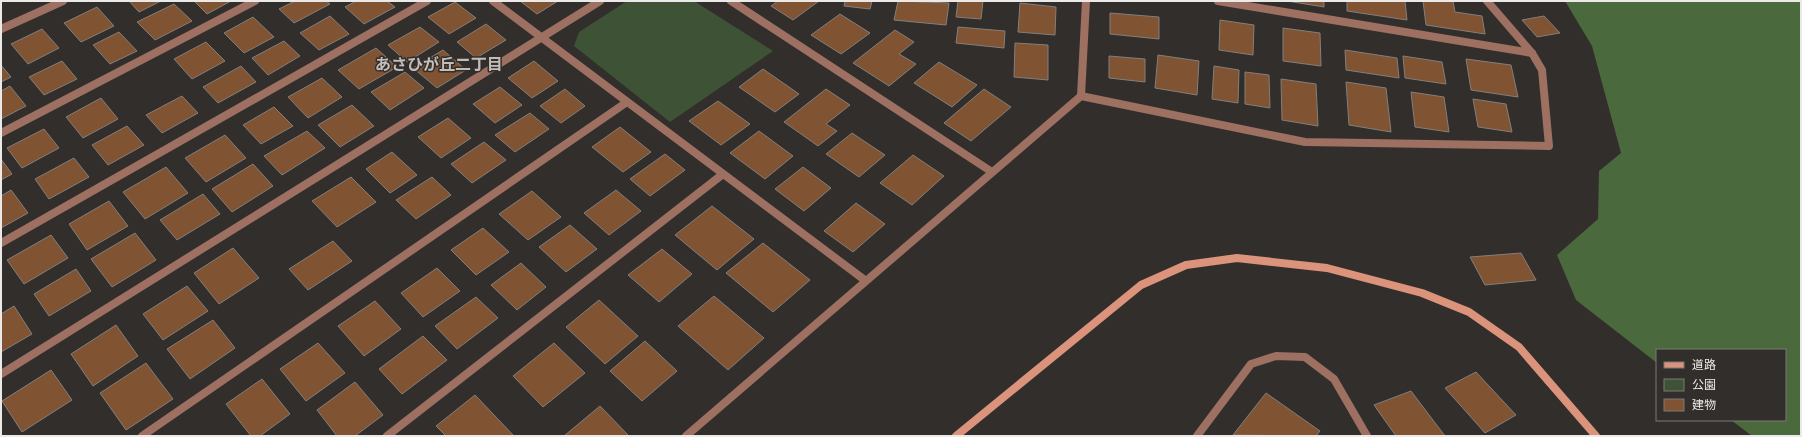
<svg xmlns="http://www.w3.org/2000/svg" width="1802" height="437" viewBox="0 0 1802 437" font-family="'Zilla Slab','Noto Sans JP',serif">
<rect width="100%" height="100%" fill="#322e2c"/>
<!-- green -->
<path fill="#3e5235" d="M 627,1 L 694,1 L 773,51 L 670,122 L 574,46 L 579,32 Z"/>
<!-- forest -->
<path fill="#4a693c" d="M 1565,1 L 1801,1 L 1801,436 L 1752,436 L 1731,420 L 1785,420 L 1785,350 L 1657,350 L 1657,363 L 1576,300 L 1557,255 L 1598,219 L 1599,171 L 1621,153 L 1592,46 Z"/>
<!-- building -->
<path fill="#805332" stroke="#837f7c" d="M 129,1 L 161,1 L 139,12 Z
M 194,1 L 231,1 L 207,14 Z
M 295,1 L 326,1 L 330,4 L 294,23 L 279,9 Z
M 356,1 L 387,1 L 395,7 L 364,24 L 345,7 Z
M 520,1 L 558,1 L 537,14 Z
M 778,1 L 819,1 L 793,20 L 771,6 Z
M 845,1 L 872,1 L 870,9 L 844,6 Z
M 898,1 L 949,3 L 946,25 L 894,20 Z
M 958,1 L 983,1 L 981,19 L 956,17 Z
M 1287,1 L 1324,1 L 1324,7 Z
M 1347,1 L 1405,1 L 1407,20 L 1347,11 Z
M 1423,1 L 1453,1 L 1455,12 L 1482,16 L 1485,34 L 1426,25 Z
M 455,2 L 476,18 L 449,34 L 428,17 Z
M 1020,3 L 1056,7 L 1055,35 L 1018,32 Z
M 174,4 L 192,21 L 155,40 L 137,22 Z
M 97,7 L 114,26 L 81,42 L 64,23 Z
M 1110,13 L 1159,17 L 1159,39 L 1110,34 Z
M 840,14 L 870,33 L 841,54 L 811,35 Z
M 330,16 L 349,34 L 319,50 L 300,33 Z
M 1544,16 L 1560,33 L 1537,37 L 1522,20 Z
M 253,17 L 274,37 L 244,53 L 224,33 Z
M 1220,20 L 1254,25 L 1253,55 L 1219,50 Z
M 486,24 L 506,40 L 476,58 L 457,42 Z
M 420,27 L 439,42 L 407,62 L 388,45 Z
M 958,27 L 1005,31 L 1004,48 L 956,43 Z
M 1283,28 L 1320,33 L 1321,66 L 1283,61 Z
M 42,29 L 59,48 L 28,64 L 11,44 Z
M 895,30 L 914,42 L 899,54 L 916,64 L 889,86 L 853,63 Z
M 119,32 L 137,51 L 110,64 L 93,45 Z
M 284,41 L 300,56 L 268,75 L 252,58 Z
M 206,42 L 225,61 L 192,79 L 174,59 Z
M 1015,43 L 1048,45 L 1048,80 L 1014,77 Z
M 376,48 L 397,67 L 359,89 L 338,70 Z
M 443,50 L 466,70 L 437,88 L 413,68 Z
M 1345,50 L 1397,58 L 1399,78 L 1346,70 Z
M 1158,55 L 1199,61 L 1197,95 L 1155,88 Z
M 1109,56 L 1145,59 L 1145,82 L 1109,78 Z
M 1403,56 L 1442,62 L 1446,84 L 1405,78 Z
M 1466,59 L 1511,65 L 1518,97 L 1471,90 Z
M 62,61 L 77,79 L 44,95 L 29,77 Z
M 534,61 L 558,81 L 532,98 L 508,78 Z
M 939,62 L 977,85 L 952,107 L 914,83 Z
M 1,65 L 11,77 L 1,82 Z
M 241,66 L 256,82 L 218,103 L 203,87 Z
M 1214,66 L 1239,70 L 1238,103 L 1212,99 Z
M 763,69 L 799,94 L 775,112 L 739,87 Z
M 405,72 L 424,88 L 390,110 L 371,92 Z
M 1245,72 L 1269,75 L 1270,108 L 1245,104 Z
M 322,78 L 342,97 L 308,118 L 288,97 Z
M 1281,79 L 1316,84 L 1318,126 L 1282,120 Z
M 1346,82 L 1386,88 L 1391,132 L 1349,125 Z
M 10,86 L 26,106 L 1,119 L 1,91 Z
M 500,87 L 522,105 L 495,123 L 473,104 Z
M 565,89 L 585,106 L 561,123 L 540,106 Z
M 826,89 L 850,105 L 826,124 L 837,131 L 818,146 L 784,122 Z
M 984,89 L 1011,107 L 971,141 L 944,123 Z
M 1411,92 L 1444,97 L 1449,132 L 1415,127 Z
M 182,96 L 198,113 L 162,133 L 146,115 Z
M 101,98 L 118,119 L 83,138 L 66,117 Z
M 1473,99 L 1506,104 L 1512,132 L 1478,127 Z
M 718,101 L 750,124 L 721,145 L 689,121 Z
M 352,105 L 374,126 L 340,147 L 318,125 Z
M 274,107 L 293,126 L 261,144 L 243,125 Z
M 530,113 L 549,129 L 515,152 L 495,135 Z
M 448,118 L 471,138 L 441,158 L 418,137 Z
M 127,126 L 144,145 L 108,165 L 92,145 Z
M 620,127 L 651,152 L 623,172 L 592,147 Z
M 44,129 L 59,148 L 22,168 L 7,148 Z
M 307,131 L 325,148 L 282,175 L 264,156 Z
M 759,131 L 793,156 L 765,179 L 730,153 Z
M 852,133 L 885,155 L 859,177 L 826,154 Z
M 225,135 L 246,158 L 206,182 L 185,158 Z
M 484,142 L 506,160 L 472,183 L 451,164 Z
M 392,152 L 417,175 L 390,193 L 366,169 Z
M 665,154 L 685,170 L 650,196 L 630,179 Z
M 913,155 L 944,176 L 912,205 L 880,183 Z
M 74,158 L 89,177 L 49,199 L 35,179 Z
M 1,159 L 12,174 L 1,180 Z
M 253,164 L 273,186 L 232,212 L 212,189 Z
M 166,167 L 188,193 L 145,219 L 123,192 Z
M 803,167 L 831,188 L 804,211 L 775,189 Z
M 351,177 L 376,202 L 337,227 L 312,201 Z
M 432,177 L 451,195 L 416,219 L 396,200 Z
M 11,190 L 28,213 L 1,228 L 1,196 Z
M 616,190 L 641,211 L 609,235 L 584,213 Z
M 532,191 L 561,217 L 528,240 L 499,214 Z
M 203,194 L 220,214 L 177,240 L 160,220 Z
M 109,201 L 128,226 L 87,250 L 69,224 Z
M 856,203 L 885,224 L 853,252 L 824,231 Z
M 712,206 L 754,239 L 717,270 L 675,235 Z
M 570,225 L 597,249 L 566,272 L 539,247 Z
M 483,228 L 509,252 L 476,275 L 451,250 Z
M 135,233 L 156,260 L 112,287 L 91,259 Z
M 51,235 L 68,258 L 24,284 L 7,260 Z
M 333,241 L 352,261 L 308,290 L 289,269 Z
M 763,243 L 810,280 L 773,312 L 726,273 Z
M 233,248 L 259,278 L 219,304 L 194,273 Z
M 662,249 L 692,274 L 659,302 L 628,275 Z
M 1521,253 L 1536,280 L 1485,285 L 1470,257 Z
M 521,263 L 546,287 L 517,310 L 491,285 Z
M 437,268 L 460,291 L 423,317 L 401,293 Z
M 76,269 L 91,291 L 49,316 L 34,294 Z
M 187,286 L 208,311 L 163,340 L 143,314 Z
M 714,296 L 764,338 L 728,370 L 678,326 Z
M 476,297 L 498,318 L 457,349 L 435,326 Z
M 599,300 L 638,336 L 605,364 L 566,327 Z
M 375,301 L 401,329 L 364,356 L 338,326 Z
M 14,306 L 32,334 L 1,352 L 1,314 Z
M 213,320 L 235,348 L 190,379 L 167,349 Z
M 116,325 L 138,356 L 93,386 L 71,354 Z
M 423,336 L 447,360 L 402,394 L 379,369 Z
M 645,341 L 677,371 L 642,401 L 610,371 Z
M 318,343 L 345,373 L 306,401 L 280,369 Z
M 554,343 L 585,373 L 543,407 L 513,376 Z
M 146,363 L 173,399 L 126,430 L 100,393 Z
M 51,370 L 72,400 L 22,432 L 2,401 Z
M 1476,372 L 1516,415 L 1485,433 L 1445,388 Z
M 262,379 L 290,414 L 260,436 L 251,436 L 226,404 Z
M 355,382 L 383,415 L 355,436 L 337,436 L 317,410 Z
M 1411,391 L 1445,436 L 1396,436 L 1374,405 Z
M 1266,393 L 1320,431 L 1316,436 L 1233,435 Z
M 475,395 L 514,436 L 446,436 L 436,426 Z
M 600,406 L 629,436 L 564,436 Z"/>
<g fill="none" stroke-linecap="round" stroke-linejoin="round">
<!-- street -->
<path stroke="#9d7061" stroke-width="8" d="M 493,1 L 866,281
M 731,1 L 992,172
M 1218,1 L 1532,53
M 1,29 L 63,1
M 1081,96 L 1305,142 L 1549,146 L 1542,70 L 1532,53 L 1487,1
M 1,133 L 255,1
M 1,243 L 427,1
M 1,374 L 600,1
M 142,436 L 627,102
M 387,436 L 723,174
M 686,436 L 1081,96 L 1086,1
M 1197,436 L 1251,364 L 1276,356 L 1305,357 L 1334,379 L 1367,436"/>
<!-- secondary -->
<path stroke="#db947b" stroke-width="8" d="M 956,436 L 1141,285 L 1186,265 L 1237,258 L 1327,268 L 1422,293 L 1469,312 L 1519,347 L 1596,436"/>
</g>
<g text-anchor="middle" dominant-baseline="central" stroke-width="3" stroke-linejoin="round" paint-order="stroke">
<!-- neighbourhood labels -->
<g font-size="16" font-weight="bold" fill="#c2bdba" stroke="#322e2c">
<text x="439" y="64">あさひが丘二丁目</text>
</g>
</g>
<!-- border -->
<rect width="1802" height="437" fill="none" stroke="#eceae8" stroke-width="4"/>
<!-- legend -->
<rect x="1656" y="349" width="130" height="72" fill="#322e2c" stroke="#7c7977"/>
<rect x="1664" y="362" width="20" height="6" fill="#db947b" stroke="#7c7977"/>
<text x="1692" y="369" font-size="12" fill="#eceae8">道路</text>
<rect x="1664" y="379" width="20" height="12" fill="#3e5235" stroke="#7c7977"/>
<text x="1692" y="389" font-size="12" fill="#eceae8">公園</text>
<rect x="1664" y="399" width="20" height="12" fill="#805332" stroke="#7c7977"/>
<text x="1692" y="409" font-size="12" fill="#eceae8">建物</text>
</svg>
